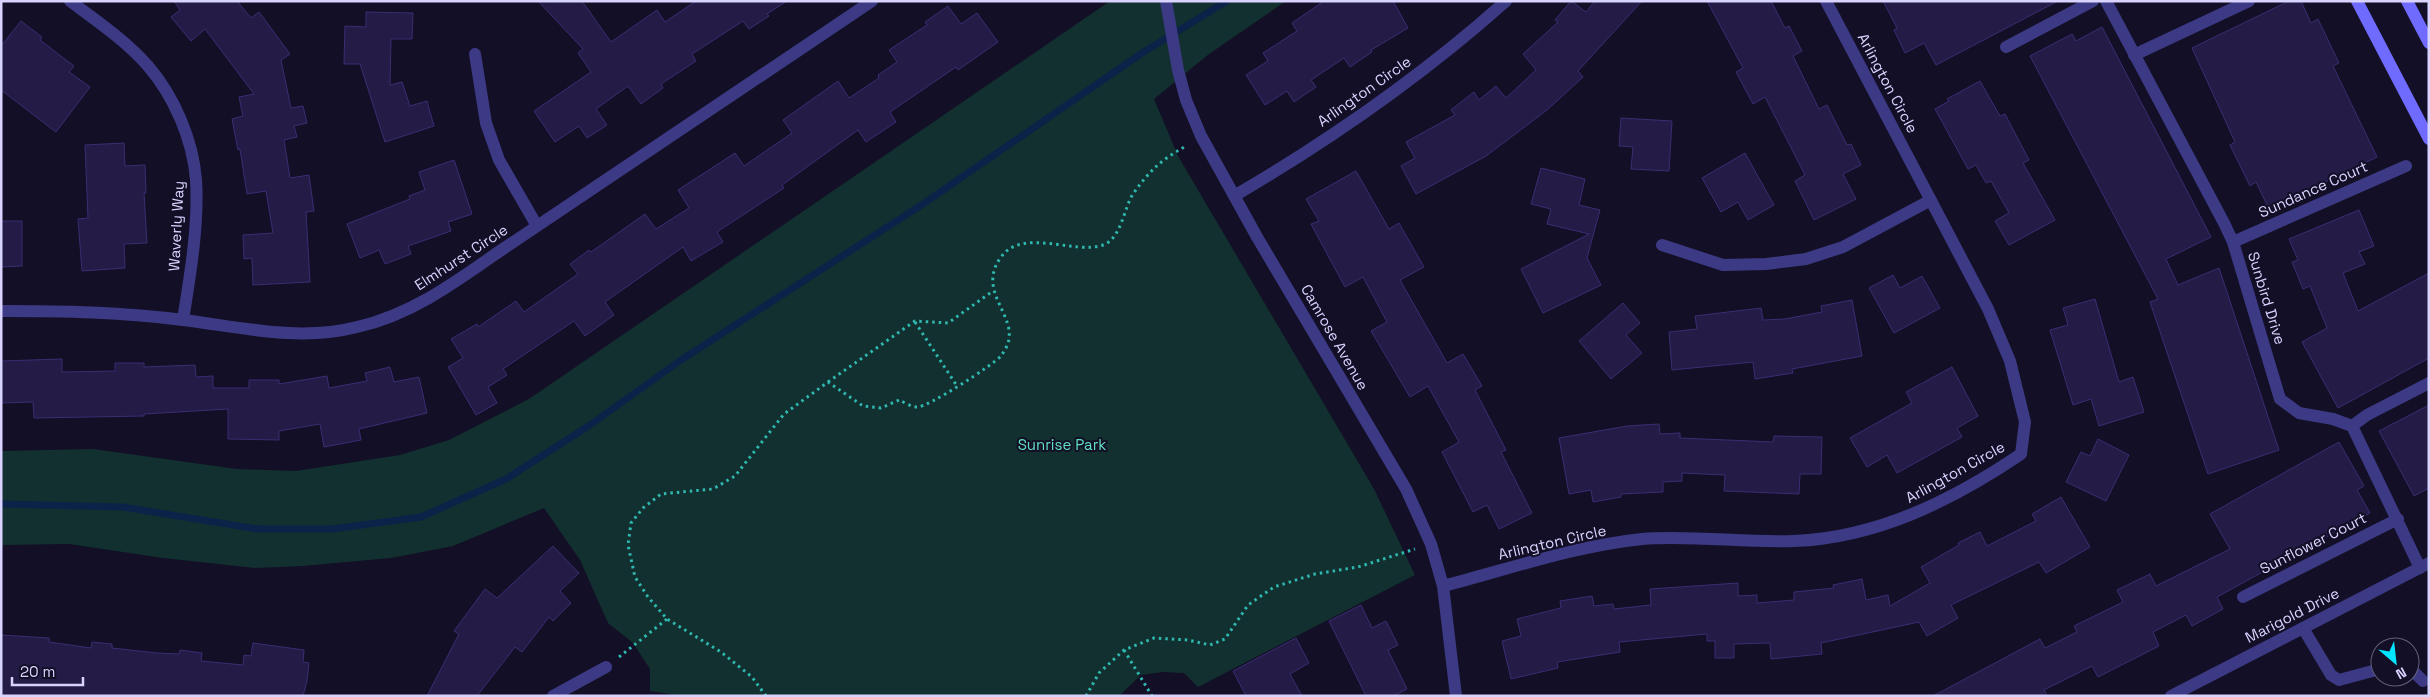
<svg xmlns="http://www.w3.org/2000/svg" width="2430" height="697" viewBox="0 0 2430 697" font-family="'Space Grotesk',sans-serif">
<rect width="100%" height="100%" fill="#130f26"/>
<!-- green -->
<path fill="#12302f" d="M 1110,1 L 1286,1 L 1209,54 L 1154,99 L 1178,156 L 1374,489 L 1415,575 L 1198,687 L 1184,673 L 1163,672 L 1141,675 L 1119,696 L 683,696 L 650,691 L 650,669 L 633,643 L 608,623 L 580,560 L 544,508 L 453,546 L 391,558 L 302,566 L 255,568 L 163,558 L 69,544 L 1,545 L 1,451 L 93,449 L 237,469 L 296,471 L 400,455 L 449,440 L 529,399 Z"/>
<g fill="none" stroke-linecap="round" stroke-linejoin="round">
<!-- stream -->
<path stroke="#0c2248" stroke-width="7" d="M 1,504 L 123,507 L 258,529 L 332,529 L 421,517 L 506,479 L 590,425 L 681,360 L 923,204 L 1142,53 L 1227,1"/>
</g>
<!-- building -->
<path fill="#241b47" stroke="#3b2d73" d="M 174,1 L 237,1 L 251,18 L 259,12 L 290,54 L 281,60 L 291,108 L 303,106 L 307,123 L 294,126 L 297,137 L 284,140 L 290,178 L 309,175 L 314,211 L 306,212 L 310,282 L 253,285 L 252,258 L 244,259 L 243,235 L 273,233 L 266,191 L 247,194 L 240,149 L 238,150 L 232,119 L 243,116 L 239,97 L 254,94 L 205,29 L 191,41 L 171,17 L 180,10 Z
M 538,1 L 582,1 L 611,42 L 657,10 L 665,22 L 696,1 L 787,1 L 767,14 L 769,16 L 749,29 L 743,21 L 692,54 L 696,61 L 661,84 L 663,88 L 641,104 L 628,86 L 596,109 L 607,125 L 587,138 L 579,126 L 555,142 L 534,111 L 591,72 L 578,53 L 583,49 Z
M 1324,1 L 1393,1 L 1408,28 L 1371,50 L 1372,52 L 1350,67 L 1344,58 L 1311,80 L 1316,87 L 1294,102 L 1287,91 L 1265,105 L 1246,75 L 1268,61 L 1263,53 L 1297,31 L 1292,23 Z
M 1571,1 L 1586,12 L 1595,1 L 1642,1 L 1578,71 L 1583,77 L 1547,110 L 1486,156 L 1416,194 L 1401,166 L 1415,158 L 1406,142 L 1455,115 L 1451,110 L 1474,92 L 1479,100 L 1496,86 L 1506,98 L 1536,70 L 1523,54 L 1558,22 L 1555,20 Z
M 1707,1 L 1771,1 L 1785,28 L 1789,26 L 1802,51 L 1793,56 L 1819,109 L 1827,105 L 1847,145 L 1851,144 L 1861,165 L 1843,174 L 1856,199 L 1814,220 L 1795,181 L 1805,175 L 1765,97 L 1753,104 L 1736,72 L 1743,68 Z
M 1883,1 L 2058,1 L 1936,65 L 1924,43 L 1905,53 L 1894,30 L 1897,28 Z
M 2289,1 L 2301,1 L 2311,23 L 2318,19 L 2339,63 L 2333,66 L 2377,157 L 2269,209 L 2256,182 L 2250,186 L 2230,145 L 2235,142 L 2192,48 Z
M 948,6 L 961,24 L 977,13 L 998,42 L 958,70 L 956,67 L 890,112 L 896,122 L 866,142 L 858,130 L 782,185 L 784,188 L 717,232 L 723,242 L 691,261 L 683,247 L 605,302 L 614,315 L 585,336 L 574,321 L 503,369 L 507,375 L 488,387 L 497,403 L 476,415 L 448,367 L 463,358 L 451,339 L 477,324 L 478,327 L 516,301 L 524,312 L 578,274 L 570,264 L 589,250 L 591,252 L 645,214 L 656,229 L 689,208 L 678,190 L 735,153 L 744,166 L 792,133 L 783,120 L 838,81 L 849,98 L 879,78 L 878,75 L 897,62 L 889,50 L 927,25 L 925,22 Z
M 366,12 L 413,13 L 412,39 L 391,39 L 390,85 L 402,82 L 410,106 L 427,101 L 434,126 L 385,142 L 360,64 L 344,64 L 345,26 L 366,27 Z
M 21,21 L 42,37 L 40,40 L 74,66 L 69,72 L 90,87 L 56,132 L 1,90 L 1,46 Z
M 2102,27 L 2211,237 L 2166,259 L 2178,285 L 2219,268 L 2279,450 L 2208,474 L 2150,302 L 2158,299 L 2030,56 L 2072,34 L 2076,41 Z
M 1980,81 L 2000,116 L 2005,114 L 2029,160 L 2023,163 L 2055,220 L 2009,245 L 1995,221 L 2009,213 L 1991,181 L 1986,183 L 1976,165 L 1968,169 L 1935,109 L 1949,101 L 1947,99 Z
M 1621,118 L 1672,121 L 1669,171 L 1631,169 L 1633,147 L 1619,146 Z
M 124,143 L 125,166 L 145,165 L 146,193 L 144,193 L 147,243 L 124,244 L 125,268 L 82,271 L 78,219 L 88,218 L 85,145 Z
M 1745,153 L 1774,205 L 1748,220 L 1738,202 L 1721,212 L 1702,178 Z
M 454,160 L 472,214 L 448,222 L 451,231 L 408,246 L 411,254 L 385,264 L 379,250 L 360,258 L 347,224 L 410,199 L 409,196 L 425,190 L 419,172 Z
M 1541,168 L 1585,179 L 1579,205 L 1600,210 L 1587,258 L 1601,285 L 1543,313 L 1521,269 L 1589,234 L 1547,224 L 1551,209 L 1531,204 Z
M 1356,171 L 1389,229 L 1399,223 L 1424,267 L 1400,280 L 1447,363 L 1463,354 L 1482,386 L 1475,390 L 1506,450 L 1501,452 L 1532,513 L 1499,529 L 1487,505 L 1473,512 L 1442,452 L 1459,442 L 1428,386 L 1410,397 L 1371,331 L 1387,322 L 1363,277 L 1345,287 L 1311,224 L 1319,221 L 1306,199 Z
M 2359,210 L 2374,246 L 2359,252 L 2365,264 L 2343,273 L 2358,311 L 2429,273 L 2429,358 L 2338,408 L 2302,342 L 2327,328 L 2310,286 L 2303,289 L 2292,262 L 2298,260 L 2289,239 Z
M 1,221 L 22,221 L 22,266 L 1,267 Z
M 1893,275 L 1900,288 L 1922,276 L 1940,308 L 1894,333 L 1869,288 Z
M 2095,299 L 2119,382 L 2133,377 L 2144,412 L 2099,426 L 2091,399 L 2073,405 L 2050,330 L 2068,325 L 2063,308 Z
M 1852,300 L 1862,356 L 1792,369 L 1793,373 L 1755,379 L 1753,362 L 1672,370 L 1669,332 L 1697,329 L 1695,316 L 1761,308 L 1763,320 L 1785,319 L 1822,312 L 1821,306 Z
M 1623,303 L 1640,323 L 1626,335 L 1642,353 L 1611,379 L 1579,341 Z
M 62,359 L 62,372 L 115,371 L 115,363 L 144,363 L 144,367 L 195,365 L 196,377 L 213,376 L 213,388 L 249,388 L 249,380 L 279,380 L 279,384 L 327,376 L 329,388 L 367,381 L 365,373 L 390,367 L 394,382 L 419,377 L 427,413 L 359,429 L 361,440 L 324,447 L 320,424 L 279,431 L 279,440 L 228,439 L 228,409 L 144,414 L 144,416 L 34,418 L 33,402 L 1,403 L 1,361 Z
M 1952,367 L 1978,416 L 1957,428 L 1962,437 L 1897,473 L 1887,455 L 1867,467 L 1850,438 L 1912,403 L 1906,392 Z
M 2429,405 L 2429,488 L 2414,496 L 2379,431 Z
M 1659,424 L 1660,434 L 1680,433 L 1680,438 L 1773,442 L 1774,436 L 1822,437 L 1821,474 L 1800,474 L 1799,494 L 1724,491 L 1725,475 L 1682,473 L 1682,481 L 1663,482 L 1663,492 L 1621,494 L 1621,497 L 1593,502 L 1591,490 L 1569,494 L 1559,438 L 1627,426 Z
M 2098,439 L 2129,455 L 2106,501 L 2066,482 L 2081,452 L 2090,456 Z
M 2339,442 L 2364,486 L 2357,490 L 2370,513 L 2217,597 L 2223,609 L 2192,626 L 2186,615 L 2153,632 L 2159,646 L 2098,677 L 2092,666 L 2044,690 L 2047,696 L 1933,696 L 2040,639 L 2045,648 L 2077,632 L 2074,626 L 2123,602 L 2117,590 L 2150,574 L 2156,586 L 2230,549 L 2210,514 Z
M 2061,497 L 2090,547 L 2046,573 L 2039,562 L 1951,605 L 1958,618 L 1927,636 L 1919,622 L 1821,643 L 1822,654 L 1771,659 L 1770,643 L 1734,644 L 1734,658 L 1715,658 L 1715,641 L 1707,641 L 1707,634 L 1619,642 L 1620,652 L 1557,662 L 1558,668 L 1511,679 L 1502,641 L 1521,636 L 1517,619 L 1561,608 L 1560,601 L 1592,596 L 1594,606 L 1613,604 L 1614,609 L 1651,605 L 1650,589 L 1738,583 L 1738,596 L 1757,595 L 1757,603 L 1794,600 L 1794,592 L 1834,588 L 1833,585 L 1862,579 L 1866,600 L 1888,595 L 1890,606 L 1930,583 L 1921,567 L 1959,545 L 1958,543 L 1980,532 L 1987,546 L 2036,521 L 2032,514 Z
M 553,546 L 579,573 L 560,591 L 571,603 L 553,621 L 549,617 L 522,652 L 515,647 L 477,696 L 427,696 L 459,634 L 454,631 L 485,589 L 497,598 Z
M 1361,605 L 1372,628 L 1386,621 L 1398,645 L 1388,650 L 1407,689 L 1393,696 L 1366,696 L 1329,621 Z
M 1,635 L 49,638 L 49,642 L 91,648 L 92,642 L 112,644 L 112,648 L 157,653 L 179,654 L 180,650 L 202,653 L 201,661 L 243,665 L 244,655 L 251,656 L 253,643 L 304,650 L 303,662 L 309,663 L 307,681 L 303,696 L 1,696 Z
M 1296,638 L 1309,663 L 1290,674 L 1302,696 L 1246,696 L 1233,671 Z"/>
<g fill="none" stroke-linecap="round" stroke-linejoin="round">
<!-- path -->
<path stroke="#2fb8b0" stroke-width="3" stroke-dasharray="2.5 4" stroke-linecap="butt" d="M 915,322 L 957,386
M 828,382 L 915,321 L 948,323 L 993,291
M 1124,650 L 1152,696
M 619,657 L 667,619
M 766,696 L 752,677 L 721,652 L 667,619 L 648,597 L 635,577 L 628,545 L 631,523 L 643,508 L 661,494 L 713,489 L 735,476 L 784,414 L 828,382 L 863,406 L 881,408 L 899,400 C 904,402 911,407 917,407 C 927,408 993,365 1001,356 C 1003,353 1007,347 1008,343 C 1017,315 976,291 1001,257 C 1023,227 1074,255 1103,245 C 1121,239 1124,208 1133,194 C 1150,170 1161,160 1186,146
M 1086,696 L 1099,673 L 1124,650 L 1154,638 L 1188,640 L 1210,645 L 1225,639 L 1248,605 L 1274,587 L 1315,574 L 1358,567 L 1415,549"/>
<!-- service -->
<path stroke="#3d3a85" stroke-width="12" d="M 2303,628 L 2331,675 L 2339,680 L 2380,669
M 2410,668 L 2423,681"/>
<!-- minor -->
<path stroke="#3d3a85" stroke-width="12" d="M 70,1 C 97,21 126,41 148,66 C 174,96 193,140 196,180 C 199,224 190,276 183,320
M 1166,1 L 1178,70 L 1186,100 L 1201,136 L 1257,237 L 1406,489 L 1431,544 L 1443,586 L 1456,696
M 2106,1 L 2224,223 L 2233,242 L 2280,399 L 2299,413 L 2333,419 L 2352,426 L 2420,568
M 2006,47 L 2093,1
M 475,54 L 486,123 L 499,160 L 537,226
M 2134,55 L 2249,1
M 1234,196 C 1330,140 1423,75 1506,1
M 2233,242 L 2406,166
M 1662,245 L 1723,265 L 1766,264 L 1806,259 L 1843,247 L 1931,200
M 1,311 C 62,311 123,312 183,320 C 241,327 299,342 357,327 C 410,315 453,284 497,253 L 872,1
M 2352,426 L 2367,415 L 2429,383
M 1443,586 C 1509,569 1575,546 1642,539 C 1693,535 1744,543 1794,541 C 1877,538 1953,500 2021,454 L 2025,422 L 2010,361 L 1988,309 L 1826,1
M 2243,597 L 2398,519
M 553,696 L 606,667
M 2171,696 L 2429,563"/>
<!-- secondary -->
<path stroke="#6f6bff" stroke-width="12" d="M 2357,1 L 2429,139
M 2407,1 L 2429,43"/>
</g>
<g text-anchor="middle" dominant-baseline="central" stroke-width="4" stroke-linejoin="round" paint-order="stroke">
<!-- street labels -->
<g font-size="15" fill="#d9d4ff" stroke="#130f26">
<text transform="translate(1888 83) rotate(62)">Arlington Circle</text>
<text transform="translate(1364 91) rotate(-35)">Arlington Circle</text>
<text transform="translate(2313 189) rotate(-24)">Sundance Court</text>
<text transform="translate(176 226) rotate(-87)">Waverly Way</text>
<text transform="translate(461 257) rotate(-33)">Elmhurst Circle</text>
<text transform="translate(2267 298) rotate(73)">Sunbird Drive</text>
<text transform="translate(1335 337) rotate(60)">Camrose Avenue</text>
<text transform="translate(1955 472) rotate(-29)">Arlington Circle</text>
<text transform="translate(1552 542) rotate(-13)">Arlington Circle</text>
<text transform="translate(2313 543) rotate(-27)">Sunflower Court</text>
<text transform="translate(2292 615) rotate(-27)">Marigold Drive</text>
</g>
<!-- park labels -->
<g font-size="15" fill="#5fe0c0" stroke="#130f26">
<text x="1062" y="444">Sunrise Park</text>
</g>
</g>
<!-- border -->
<rect width="2430" height="697" fill="none" stroke="#d9d4ff" stroke-width="5"/>
<!-- north arrow -->
<g transform="translate(2395 662) rotate(152)"><circle r="24" fill="#130f26" stroke="#625e7d"/>
<path d="M0-4L9 19L0 12L-9 19Z" fill="#00e5ff"/>
<text y="-8" font-size="14" font-weight="bold" text-anchor="middle" fill="#d9d4ff">N</text>
</g>
<!-- scale -->
<path d="M12 677v8h71v-8" fill="none" stroke="#d9d4ff" stroke-width="2.5"/>
<text x="20" y="677" font-size="15" fill="#d9d4ff" stroke="#130f26" stroke-width="4" paint-order="stroke">20 m</text>
</svg>
